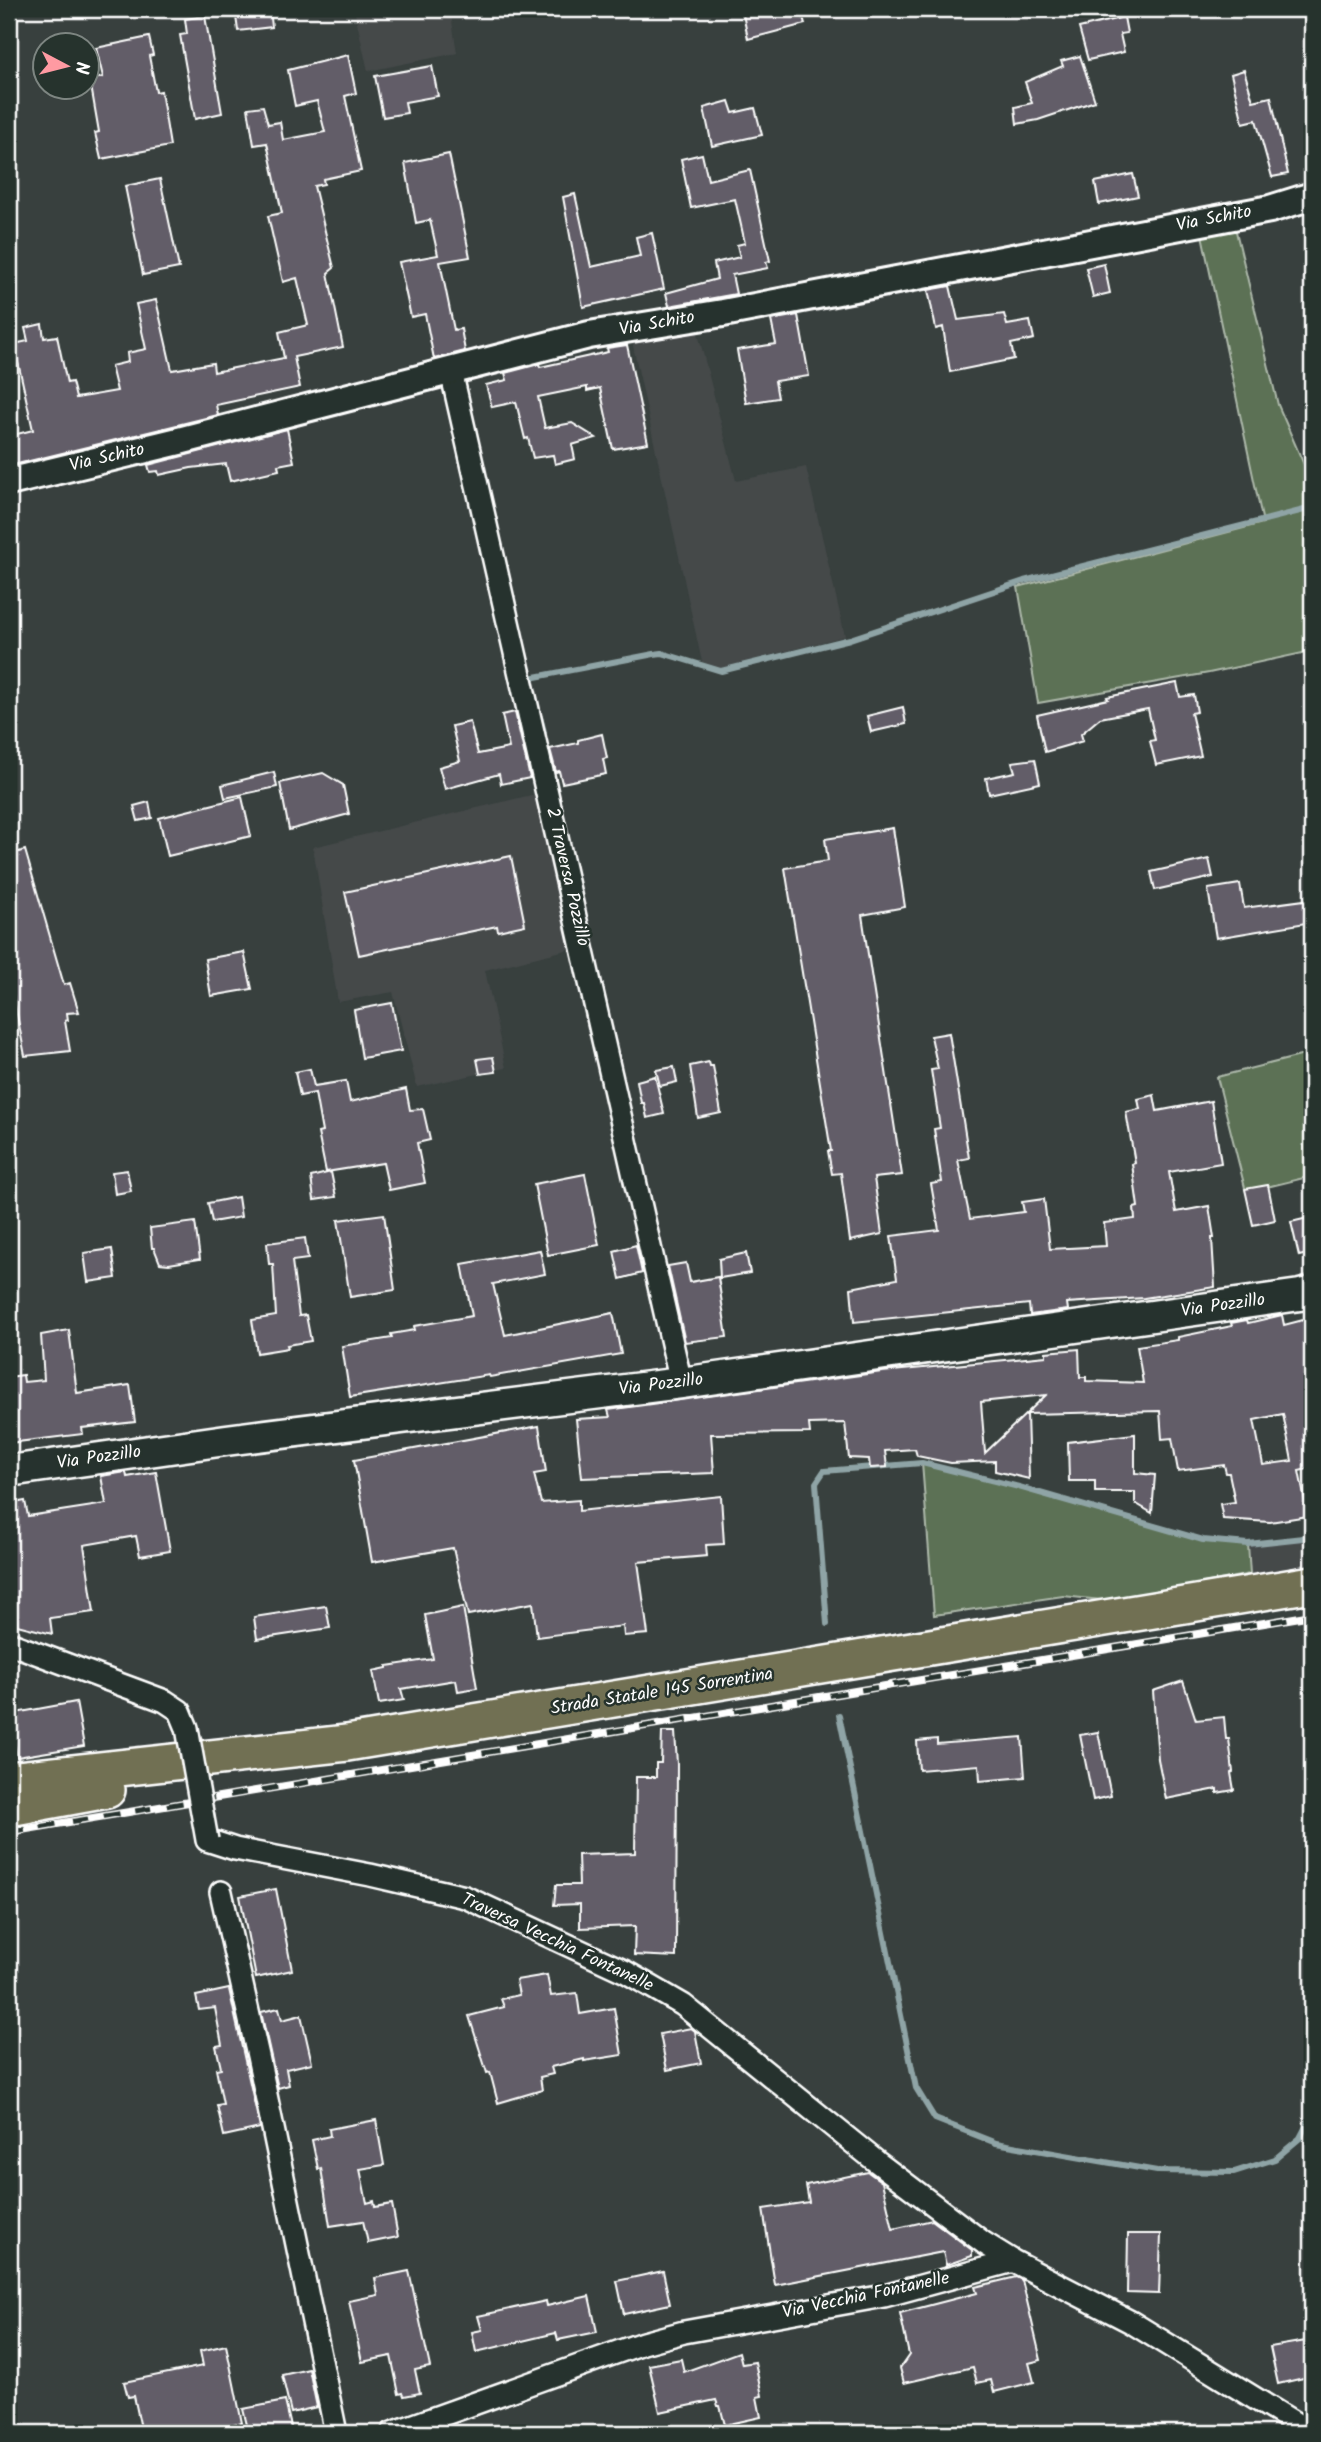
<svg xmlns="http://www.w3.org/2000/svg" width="1321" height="2442" viewBox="0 0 1321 2442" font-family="Kalam,sans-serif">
<rect width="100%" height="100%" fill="#38403e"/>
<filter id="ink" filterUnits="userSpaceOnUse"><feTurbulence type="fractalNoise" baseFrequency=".0143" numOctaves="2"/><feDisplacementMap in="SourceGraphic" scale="14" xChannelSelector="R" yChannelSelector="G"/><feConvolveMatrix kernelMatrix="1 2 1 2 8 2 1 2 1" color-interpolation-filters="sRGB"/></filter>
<g filter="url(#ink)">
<!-- built -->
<path fill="#45494a" d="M 354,9 L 450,9 L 457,53 L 368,71 Z
M 696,326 L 736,481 L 806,467 L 845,636 L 721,668 L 702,662 L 632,341 Z
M 540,793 L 574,948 L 485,970 L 506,1068 L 417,1087 L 393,992 L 338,1002 L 313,847 Z
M 1312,1537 L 1312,1564 L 1250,1574 L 1248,1544 Z"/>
<!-- green -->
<path fill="#5b7155" stroke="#adb8aa" stroke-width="2" d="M 1234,223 L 1278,405 L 1312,483 L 1312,651 L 1209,673 L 1038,703 L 1018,587 L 1263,523 L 1201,230 Z
M 1312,1053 L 1312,1176 L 1246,1192 L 1217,1077 Z
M 922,1463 L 1019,1487 L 1203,1540 L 1248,1544 L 1250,1574 L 1111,1601 L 1063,1596 L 934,1615 Z"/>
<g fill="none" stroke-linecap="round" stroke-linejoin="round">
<!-- stream -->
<path stroke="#8fa4a6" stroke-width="6" d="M 532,683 L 530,678 L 654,654 L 662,653 L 721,671 L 850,639 L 1024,581 L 1312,508
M 540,717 L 544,732
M 827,1624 L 816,1483 L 824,1471 L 922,1463 L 1019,1487 L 1203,1540 L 1248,1544 L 1312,1537
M 839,1715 L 916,2088 L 935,2119 L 996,2143 L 1157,2171 L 1234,2172 L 1275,2159 L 1300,2138 L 1312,2115"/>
</g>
<!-- building -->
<path fill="#625d67" stroke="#fff" stroke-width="2" fill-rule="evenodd" d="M 235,9 L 270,9 L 272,27 L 238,31 Z
M 742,9 L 801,9 L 805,24 L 748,39 Z
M 205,16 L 222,113 L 195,119 L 180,35 L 187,34 L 185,19 Z
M 1124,17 L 1127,33 L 1120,34 L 1124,52 L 1088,60 L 1079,28 Z
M 149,37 L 153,55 L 149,56 L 156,92 L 161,91 L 170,146 L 101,159 L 95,133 L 99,132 L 90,80 L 103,77 L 96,48 Z
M 348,55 L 356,93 L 345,96 L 361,171 L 323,179 L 324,184 L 314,186 L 334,268 L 328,273 L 343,347 L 294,357 L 300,387 L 216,405 L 218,415 L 9,466 L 9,436 L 33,430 L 14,344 L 28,341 L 25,328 L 42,324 L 44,338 L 57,336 L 67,383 L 72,382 L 76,398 L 117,391 L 111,366 L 128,362 L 127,353 L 146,349 L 136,304 L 156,300 L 172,370 L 213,363 L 214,372 L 284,358 L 279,332 L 308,325 L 297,278 L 283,282 L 268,216 L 282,213 L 267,143 L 254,145 L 248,108 L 263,106 L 268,124 L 280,122 L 283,140 L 325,132 L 317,101 L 295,106 L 288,70 Z
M 1080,56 L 1095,101 L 1038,120 L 1017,124 L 1015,107 L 1032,103 L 1025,82 L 1063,66 L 1061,61 Z
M 432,66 L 438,96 L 405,102 L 407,113 L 383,117 L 375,76 Z
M 1244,70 L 1253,101 L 1271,97 L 1288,174 L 1272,177 L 1256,120 L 1243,123 L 1231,74 Z
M 729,101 L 733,113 L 755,108 L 762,135 L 712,146 L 704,108 Z
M 449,154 L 470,257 L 440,262 L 454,330 L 461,329 L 465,351 L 434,359 L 425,314 L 411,317 L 399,262 L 438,255 L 430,220 L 416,223 L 405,163 Z
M 702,154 L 708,180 L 750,170 L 770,261 L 766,262 L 768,268 L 732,275 L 736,294 L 669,306 L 666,293 L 717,279 L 714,263 L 740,257 L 737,245 L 745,243 L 735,199 L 691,208 L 681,159 Z
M 1133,174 L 1138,196 L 1099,204 L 1095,182 Z
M 160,179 L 179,268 L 143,275 L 125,186 Z
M 575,194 L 591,267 L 640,256 L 636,237 L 652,233 L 664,289 L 583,307 L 563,197 Z
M 1104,264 L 1110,293 L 1093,297 L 1086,268 Z
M 950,286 L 958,320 L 1004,314 L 1007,325 L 1030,321 L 1034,339 L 1011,344 L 1014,359 L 950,372 L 943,327 L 936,329 L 928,290 Z
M 798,315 L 809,376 L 775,381 L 778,398 L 746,403 L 737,350 L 776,344 L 771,320 Z
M 627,345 L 648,443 L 613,449 L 600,388 L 587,391 L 587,387 L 538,397 L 545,428 L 572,423 L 596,438 L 572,445 L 575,459 L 555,464 L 553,455 L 533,458 L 528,438 L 525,439 L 516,402 L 492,407 L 486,385 L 507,380 L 505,373 L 539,364 L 540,367 L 608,352 L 607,348 Z
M 287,429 L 294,462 L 278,465 L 279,470 L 230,481 L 226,464 L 191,468 L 159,475 L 158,471 L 150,472 L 148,465 Z
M 1177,683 L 1180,697 L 1194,695 L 1197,712 L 1191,713 L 1201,756 L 1156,765 L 1150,741 L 1155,740 L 1148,709 L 1100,718 L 1081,734 L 1083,741 L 1045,752 L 1037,715 L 1108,699 L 1107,697 Z
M 903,707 L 906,724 L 871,732 L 867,716 Z
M 515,712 L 530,778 L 501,784 L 499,774 L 445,789 L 439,767 L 460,761 L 452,726 L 470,722 L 478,754 L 509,748 L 502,715 Z
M 602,734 L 607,758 L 603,759 L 606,774 L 562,783 L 559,771 L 556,772 L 550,749 L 578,743 L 578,740 Z
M 1035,759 L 1040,783 L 989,794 L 986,778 L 1015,772 L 1012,762 Z
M 274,772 L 277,787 L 225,798 L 222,785 Z
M 323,773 L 343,785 L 349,814 L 289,830 L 280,783 Z
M 242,797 L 251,836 L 168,856 L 159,818 Z
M 149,802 L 152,818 L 138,821 L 134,806 Z
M 893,828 L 905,907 L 862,915 L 902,1175 L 874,1178 L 882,1234 L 850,1241 L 841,1173 L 832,1174 L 828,1151 L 831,1151 L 785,868 L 828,861 L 825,839 Z
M 25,850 L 64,985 L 70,983 L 79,1012 L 67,1013 L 68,1020 L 65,1021 L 70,1051 L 25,1056 L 9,973 L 9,855 Z
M 511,856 L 525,925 L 498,931 L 497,926 L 359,955 L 345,892 Z
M 1209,859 L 1213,877 L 1155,890 L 1151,872 Z
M 1240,884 L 1244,908 L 1312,899 L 1312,922 L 1216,938 L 1208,889 Z
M 244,952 L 252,989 L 211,996 L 205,959 Z
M 392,1003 L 401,1051 L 362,1058 L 354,1010 Z
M 949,1033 L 969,1158 L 958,1160 L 970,1219 L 1024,1212 L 1022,1202 L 1044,1199 L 1050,1249 L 1106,1246 L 1104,1223 L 1135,1219 L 1134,1208 L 1138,1207 L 1132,1164 L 1135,1163 L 1126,1112 L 1140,1109 L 1138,1099 L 1154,1095 L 1157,1111 L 1211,1101 L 1221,1163 L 1169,1172 L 1176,1212 L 1209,1206 L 1214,1238 L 1212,1238 L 1215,1287 L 1144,1298 L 1067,1303 L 1068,1310 L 1030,1315 L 1029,1304 L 854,1322 L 851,1288 L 897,1279 L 891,1236 L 939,1230 L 931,1184 L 942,1182 L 934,1129 L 940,1128 L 931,1070 L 938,1069 L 931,1036 Z
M 493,1057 L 496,1072 L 480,1074 L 477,1059 Z
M 709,1062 L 710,1066 L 713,1066 L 721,1113 L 698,1118 L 690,1066 Z
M 674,1067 L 677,1082 L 660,1086 L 656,1070 Z
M 310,1069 L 314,1086 L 346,1081 L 350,1102 L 406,1089 L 410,1110 L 423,1109 L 430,1140 L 417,1143 L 425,1183 L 389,1190 L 383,1163 L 326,1172 L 318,1133 L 322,1132 L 315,1093 L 300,1096 L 295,1072 Z
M 655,1076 L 664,1114 L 647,1118 L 644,1103 L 641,1103 L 637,1081 Z
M 127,1170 L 131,1191 L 115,1194 L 112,1172 Z
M 331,1172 L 336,1197 L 314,1200 L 311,1177 Z
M 585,1174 L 599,1245 L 548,1255 L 534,1184 Z
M 1268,1185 L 1275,1220 L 1253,1225 L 1245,1189 Z
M 238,1197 L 241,1217 L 212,1222 L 208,1203 Z
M 384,1214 L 395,1290 L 350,1297 L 338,1220 Z
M 1312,1217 L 1312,1253 L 1299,1256 L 1291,1222 Z
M 195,1222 L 200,1259 L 169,1264 L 160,1263 L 154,1248 L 152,1248 L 150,1228 Z
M 305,1238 L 308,1259 L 292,1261 L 299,1316 L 306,1315 L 311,1341 L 287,1345 L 288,1348 L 257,1353 L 252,1320 L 276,1316 L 273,1264 L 269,1264 L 267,1243 Z
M 636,1245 L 642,1273 L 620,1279 L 614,1251 Z
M 112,1249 L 116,1278 L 88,1282 L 84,1253 Z
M 540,1250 L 545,1274 L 493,1284 L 505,1335 L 613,1313 L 621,1354 L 490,1377 L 489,1375 L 350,1397 L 342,1346 L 392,1338 L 391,1334 L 415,1330 L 414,1326 L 472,1316 L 462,1264 Z
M 746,1253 L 750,1273 L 720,1278 L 719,1259 Z
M 686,1263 L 690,1282 L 718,1277 L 727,1337 L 685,1342 L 668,1266 Z
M 1282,1315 L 1284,1325 L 1307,1319 L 1312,1341 L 1312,1468 L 1299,1471 L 1308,1516 L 1270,1522 L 1223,1519 L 1220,1504 L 1235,1502 L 1229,1473 L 1226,1473 L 1224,1465 L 1178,1471 L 1172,1438 L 1162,1439 L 1160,1411 L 1027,1414 L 1029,1479 L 995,1471 L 995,1461 L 951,1463 L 917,1456 L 915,1449 L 885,1451 L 887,1467 L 870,1468 L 869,1459 L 849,1458 L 845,1423 L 809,1424 L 810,1433 L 711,1434 L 714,1473 L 582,1478 L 576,1419 L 610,1417 L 608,1410 L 882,1372 L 1046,1356 L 1046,1352 L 1079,1349 L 1080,1377 L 1086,1377 L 1086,1381 L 1143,1383 L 1137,1346 L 1178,1340 L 1178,1337 L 1232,1326 L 1231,1323 L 1247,1320 L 1248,1323 ZM 1046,1395 L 1027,1413 L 985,1453 L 981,1402 ZM 1283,1414 L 1292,1461 L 1263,1465 L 1254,1420 Z
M 69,1330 L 77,1393 L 130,1385 L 135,1422 L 82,1428 L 83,1434 L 9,1443 L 9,1377 L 23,1375 L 24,1382 L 44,1380 L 41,1335 Z
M 539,1426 L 546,1472 L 534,1474 L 541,1503 L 579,1500 L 579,1511 L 721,1496 L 724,1544 L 706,1545 L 707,1556 L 638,1562 L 648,1634 L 624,1636 L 623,1626 L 537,1637 L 533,1603 L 468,1615 L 453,1548 L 372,1562 L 354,1460 Z
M 1135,1434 L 1135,1473 L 1155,1475 L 1152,1513 L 1135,1503 L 1135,1492 L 1095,1492 L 1095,1481 L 1069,1481 L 1068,1442 Z
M 126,1472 L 127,1477 L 156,1472 L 170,1551 L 140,1556 L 136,1536 L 84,1545 L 94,1612 L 50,1618 L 52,1634 L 17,1625 L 12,1590 L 9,1591 L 9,1504 L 25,1501 L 28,1516 L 106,1504 L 101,1476 Z
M 326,1606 L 330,1628 L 257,1639 L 254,1617 Z
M 463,1607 L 477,1688 L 458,1691 L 456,1680 L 401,1689 L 404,1700 L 379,1704 L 373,1671 L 387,1668 L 387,1666 L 433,1659 L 425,1615 Z
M 1183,1681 L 1196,1720 L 1224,1717 L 1226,1739 L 1229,1739 L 1233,1772 L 1231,1773 L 1234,1790 L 1217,1793 L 1217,1789 L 1166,1799 L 1158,1759 L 1153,1691 Z
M 76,1702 L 84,1746 L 17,1757 L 10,1714 Z
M 662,1732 L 675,1732 L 677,1764 L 676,1957 L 634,1955 L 635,1926 L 580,1928 L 580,1904 L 554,1905 L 556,1885 L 579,1885 L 578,1855 L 635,1853 L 636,1777 L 656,1777 L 656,1763 L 661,1763 Z
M 1098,1732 L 1111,1796 L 1093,1800 L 1080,1735 Z
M 1022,1737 L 1025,1777 L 980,1781 L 979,1765 L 919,1770 L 917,1741 L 937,1739 L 937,1744 Z
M 276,1889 L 292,1970 L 256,1978 L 240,1896 Z
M 547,1975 L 551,1996 L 577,1993 L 580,2014 L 614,2008 L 622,2055 L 584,2061 L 584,2059 L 551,2067 L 553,2074 L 540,2077 L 542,2090 L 498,2103 L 490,2072 L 487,2073 L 469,2016 L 504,2007 L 501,1999 L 519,1995 L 516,1980 Z
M 229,1989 L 260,2128 L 224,2136 L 217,2105 L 223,2104 L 216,2069 L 221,2068 L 216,2046 L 222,2045 L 215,2008 L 199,2010 L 196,1996 Z
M 279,2008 L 282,2020 L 301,2015 L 312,2063 L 286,2069 L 289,2085 L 278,2088 L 261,2012 Z
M 691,2028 L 695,2031 L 701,2063 L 667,2070 L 660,2034 Z
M 376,2120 L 384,2165 L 360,2169 L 367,2203 L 374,2201 L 375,2207 L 392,2204 L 398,2237 L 368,2243 L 363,2221 L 330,2226 L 321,2168 L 318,2169 L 312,2140 L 330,2136 L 329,2129 Z
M 868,2172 L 882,2182 L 893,2229 L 932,2220 L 972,2250 L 972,2256 L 946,2265 L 943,2252 L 775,2285 L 763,2209 L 809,2202 L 806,2185 Z
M 1128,2234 L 1161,2234 L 1159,2294 L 1127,2293 Z
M 409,2271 L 430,2367 L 415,2370 L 420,2393 L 404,2396 L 403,2393 L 399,2394 L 391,2356 L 362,2362 L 349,2301 L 378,2295 L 375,2278 Z
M 663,2271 L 670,2304 L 624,2314 L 617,2281 Z
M 1016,2277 L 1022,2280 L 1041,2360 L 1029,2363 L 1034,2382 L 994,2392 L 991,2380 L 977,2383 L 973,2367 L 904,2383 L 900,2368 L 909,2355 L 900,2313 L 977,2293 L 975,2287 Z
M 589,2296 L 597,2332 L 558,2340 L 556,2333 L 476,2352 L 472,2332 L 482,2330 L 478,2316 L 546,2301 L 547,2306 Z
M 1312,2340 L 1312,2376 L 1278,2384 L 1270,2347 Z
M 226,2345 L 242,2423 L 197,2433 L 142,2433 L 134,2396 L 128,2397 L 124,2382 L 203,2366 L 200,2351 Z
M 739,2352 L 742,2364 L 755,2362 L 762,2396 L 757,2397 L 761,2417 L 725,2425 L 720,2406 L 718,2406 L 716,2400 L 660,2412 L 649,2365 L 681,2359 L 684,2372 Z
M 309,2369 L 317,2407 L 291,2413 L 282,2375 Z
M 285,2401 L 292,2431 L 249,2433 L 243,2409 Z"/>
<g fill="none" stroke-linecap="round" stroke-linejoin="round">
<!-- minor casing -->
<g stroke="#fff" stroke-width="26">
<path id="minor" d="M 451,371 L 681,1383
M 9,1643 L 165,1701 L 180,1711 L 187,1728
M 207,1840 L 235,1849 L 370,1875 L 465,1897 L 626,1972 L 683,2005 L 877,2162 L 984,2243 L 1013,2261 L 1131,2322 L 1311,2433
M 221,1892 L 258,2056 L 336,2433
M 392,2433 L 643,2343 L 684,2332 L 884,2296 L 1013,2261"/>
</g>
<!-- tertiary casing -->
<g stroke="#fff" stroke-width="32">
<path id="tertiary" d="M 9,482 L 179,441 L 589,335 L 723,313 L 1270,209 L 1312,196"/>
</g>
<!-- secondary casing -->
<g stroke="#fff" stroke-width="35">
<path id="secondary" d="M 9,1471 L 226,1440 L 681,1383 L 1300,1295 L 1312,1292"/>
</g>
<!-- trunk casing -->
<g stroke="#fff" stroke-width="40">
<path id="trunk" d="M 9,1780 L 347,1743 L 1312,1584
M 9,1808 L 107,1790"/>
</g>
<!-- minor -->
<use href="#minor" stroke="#26332d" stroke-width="21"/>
<!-- tertiary -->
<use href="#tertiary" stroke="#26332d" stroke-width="26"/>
<!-- secondary -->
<use href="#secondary" stroke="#26332d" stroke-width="30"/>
<!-- trunk -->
<use href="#trunk" stroke="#716f52" stroke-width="35"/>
<!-- rail casing -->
<g stroke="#fff" stroke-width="8">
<path id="rail" d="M 9,1832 L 1312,1615"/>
</g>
<!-- rail -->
<use href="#rail" stroke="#26332d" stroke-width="5" stroke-dasharray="16" stroke-linecap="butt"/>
<!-- minor-bridge casing -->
<g stroke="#fff" stroke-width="26" stroke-linecap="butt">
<path id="minor-bridge" d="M 187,1728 L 207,1840"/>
</g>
<!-- minor-bridge -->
<use href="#minor-bridge" stroke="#26332d" stroke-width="21"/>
</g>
</g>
<g text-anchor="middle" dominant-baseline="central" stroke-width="5" stroke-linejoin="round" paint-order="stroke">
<!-- street labels -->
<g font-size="18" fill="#fff" stroke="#26332d">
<text transform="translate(1214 219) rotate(-11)">Via Schito</text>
<text transform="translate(657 324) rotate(-10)">Via Schito</text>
<text transform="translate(107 458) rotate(-13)">Via Schito</text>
<text transform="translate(567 877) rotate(77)">2 Traversa Pozzillo</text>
<text transform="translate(1223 1306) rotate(-8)">Via Pozzillo</text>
<text transform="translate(661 1385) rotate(-7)">Via Pozzillo</text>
<text transform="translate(99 1458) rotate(-8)">Via Pozzillo</text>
<text transform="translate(662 1692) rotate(-9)">Strada Statale 145 Sorrentina</text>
<text transform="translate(557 1943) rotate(25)">Traversa Vecchia Fontanelle</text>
<text transform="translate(866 2296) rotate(-12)">Via Vecchia Fontanelle</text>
</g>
</g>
<!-- margin -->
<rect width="1321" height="2442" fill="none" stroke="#26332d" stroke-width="35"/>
<rect x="18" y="18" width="1286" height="2407" fill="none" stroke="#fff" stroke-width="2.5" filter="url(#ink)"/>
<!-- north arrow -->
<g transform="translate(66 66) rotate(97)"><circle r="33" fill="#26332d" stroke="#7d8581" stroke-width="2"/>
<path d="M0-5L12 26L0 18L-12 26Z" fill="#ff9aa2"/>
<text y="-10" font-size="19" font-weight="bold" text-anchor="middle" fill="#ffffff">N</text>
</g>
</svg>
